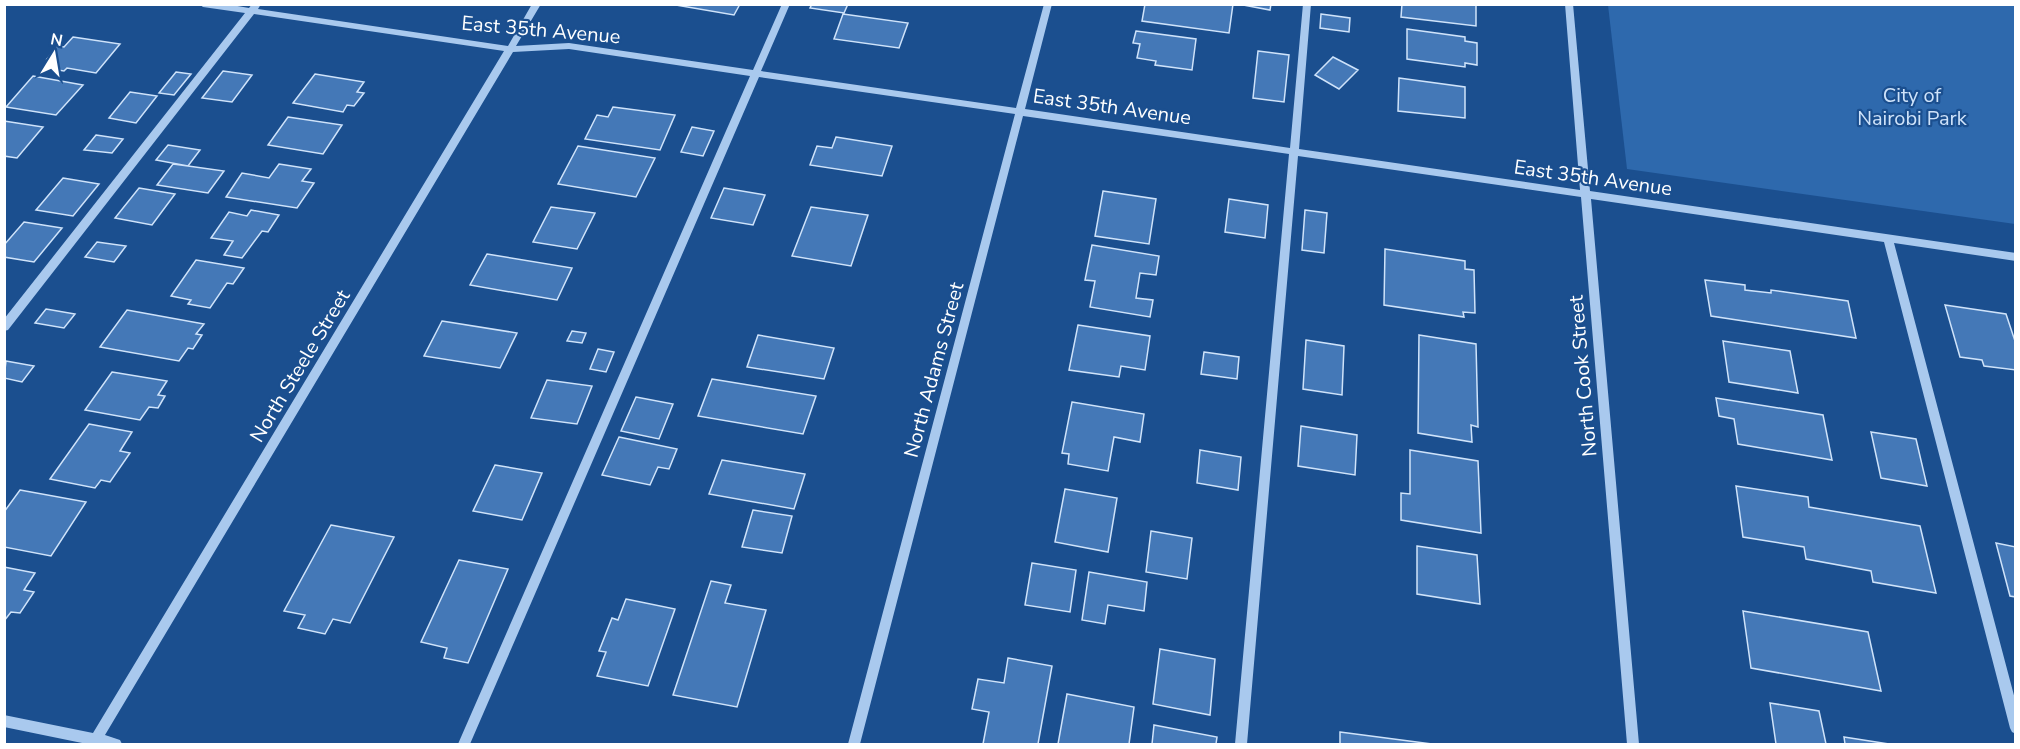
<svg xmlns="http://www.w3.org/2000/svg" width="2020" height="749" viewBox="0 0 2020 749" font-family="'Nunito Sans',sans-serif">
<rect width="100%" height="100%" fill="#1b4f8f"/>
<!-- green -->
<path fill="#2e69ad" d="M 1608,5 L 2015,5 L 2015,224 L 1627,169 Z"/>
<!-- building -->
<path fill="#4478b7" stroke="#cfe3fa" stroke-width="1.5" d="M 670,4 L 740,4 L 734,15 Z
M 812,4 L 848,4 L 844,13 L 810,8 Z
M 1145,4 L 1233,4 L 1229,33 L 1142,21 Z
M 1238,4 L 1271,4 L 1270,10 Z
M 1402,4 L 1476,4 L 1476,26 L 1401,17 Z
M 843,14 L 908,23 L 899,48 L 834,39 Z
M 1321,14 L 1350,18 L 1349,32 L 1320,28 Z
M 1407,29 L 1465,37 L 1465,41 L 1477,43 L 1477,65 L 1465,63 L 1465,67 L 1407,59 Z
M 1136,31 L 1196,39 L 1192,70 L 1155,65 L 1156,61 L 1137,58 L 1140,44 L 1133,43 Z
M 73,37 L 120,44 L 96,73 L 67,68 L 64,71 L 46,68 L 53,60 L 47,59 L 58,46 L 64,47 Z
M 1258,51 L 1289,55 L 1284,102 L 1253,98 Z
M 1333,57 L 1358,70 L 1339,89 L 1315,75 Z
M 223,71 L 252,75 L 232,102 L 202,98 Z
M 176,72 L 191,74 L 174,95 L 159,93 Z
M 315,74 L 364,82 L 357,92 L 364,93 L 354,106 L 347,105 L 343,112 L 293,103 Z
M 33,76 L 83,85 L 56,115 L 6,107 Z
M 1399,78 L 1465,87 L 1465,118 L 1398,111 Z
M 130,92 L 157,96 L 136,123 L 109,118 Z
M 613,107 L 675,115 L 660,150 L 585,139 L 597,115 L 608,117 Z
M 288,117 L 342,125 L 323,154 L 268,145 Z
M 4,121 L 43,127 L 17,158 L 4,156 Z
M 692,127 L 714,131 L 703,156 L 681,152 Z
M 96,135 L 123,139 L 112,153 L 84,150 Z
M 836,137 L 892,146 L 882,176 L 810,165 L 817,146 L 832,148 Z
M 168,145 L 200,150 L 188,166 L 156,160 Z
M 578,146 L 655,158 L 636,197 L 558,184 Z
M 173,164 L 188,166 L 224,171 L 208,193 L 157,185 Z
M 279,164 L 311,169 L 302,181 L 314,183 L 297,208 L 226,197 L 242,173 L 269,178 Z
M 63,178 L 99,184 L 73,216 L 36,210 Z
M 139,188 L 175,194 L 152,225 L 115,218 Z
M 724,188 L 765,195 L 753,225 L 711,218 Z
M 1103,191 L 1156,199 L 1149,244 L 1095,236 Z
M 1229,199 L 1268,205 L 1265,238 L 1225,232 Z
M 551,207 L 595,213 L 577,249 L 533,242 Z
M 811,207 L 868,215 L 851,266 L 792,256 Z
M 251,210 L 279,215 L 268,232 L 262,231 L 242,258 L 224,255 L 233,241 L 211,238 L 229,212 L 247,216 Z
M 1305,210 L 1327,213 L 1324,253 L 1302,250 Z
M 24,222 L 62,228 L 34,262 L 4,257 L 4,245 Z
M 97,242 L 126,246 L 114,262 L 85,257 Z
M 1092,245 L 1159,256 L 1156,275 L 1140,273 L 1136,298 L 1153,300 L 1150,317 L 1090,307 L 1095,281 L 1085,280 Z
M 1385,249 L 1465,261 L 1465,269 L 1474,270 L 1475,313 L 1463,312 L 1464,317 L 1384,305 Z
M 487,254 L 572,268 L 557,300 L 470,285 Z
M 196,260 L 244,268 L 233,284 L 227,283 L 210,308 L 188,304 L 191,300 L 171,296 Z
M 1705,280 L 1745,285 L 1745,290 L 1771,293 L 1771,290 L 1848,301 L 1856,338 L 1711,316 Z
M 1945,305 L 2006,314 L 2016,344 L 2016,370 L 1984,366 L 1982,360 L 1960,357 Z
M 46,309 L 75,314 L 64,328 L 35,323 Z
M 127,310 L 204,324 L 196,334 L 202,335 L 193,349 L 188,348 L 179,361 L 100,347 Z
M 442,321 L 517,333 L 500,368 L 424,356 Z
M 1078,325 L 1150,336 L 1145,370 L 1121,366 L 1119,377 L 1069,370 Z
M 572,331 L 586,333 L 582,343 L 567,341 Z
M 758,335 L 834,348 L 824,379 L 747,367 Z
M 1419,335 L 1476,344 L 1478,427 L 1471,425 L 1472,442 L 1418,433 Z
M 1306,340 L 1344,346 L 1342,395 L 1303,389 Z
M 1723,341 L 1790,351 L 1798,393 L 1729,382 Z
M 598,349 L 614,352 L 606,372 L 590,369 Z
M 1204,352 L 1239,357 L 1237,379 L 1201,374 Z
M 6,361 L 34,366 L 22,382 L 4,378 Z
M 112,372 L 167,381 L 158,395 L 165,396 L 158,408 L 149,407 L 140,420 L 85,410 Z
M 712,379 L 816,396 L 803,434 L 698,416 Z
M 547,380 L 592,386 L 577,424 L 531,418 Z
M 636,397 L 673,404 L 659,439 L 621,431 Z
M 1716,398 L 1823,415 L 1832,460 L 1738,444 L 1734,419 L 1719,416 Z
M 1072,402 L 1144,414 L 1140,442 L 1114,437 L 1108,471 L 1068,464 L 1069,454 L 1062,453 Z
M 89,424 L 132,432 L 120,451 L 130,453 L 110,482 L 101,480 L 95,488 L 50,479 Z
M 1301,426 L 1357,435 L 1355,475 L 1298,466 Z
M 1871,432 L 1916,439 L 1927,486 L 1881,478 Z
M 619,437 L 677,449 L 669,469 L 658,467 L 650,485 L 602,475 Z
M 1200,450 L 1241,457 L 1238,490 L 1197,483 Z
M 1410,450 L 1478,461 L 1481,533 L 1401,520 L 1401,493 L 1410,494 Z
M 722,460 L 805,474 L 794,509 L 709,494 Z
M 495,465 L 542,473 L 522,520 L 473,511 Z
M 1736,486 L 1808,497 L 1809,507 L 1920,526 L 1936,593 L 1873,582 L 1871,571 L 1806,559 L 1804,547 L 1743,537 Z
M 1065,489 L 1117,498 L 1108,552 L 1055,542 Z
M 20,490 L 86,502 L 51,556 L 4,547 L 4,512 Z
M 753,510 L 792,516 L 782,553 L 742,547 Z
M 331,525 L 394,537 L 350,623 L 333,619 L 325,634 L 298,628 L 305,615 L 284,611 Z
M 1151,531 L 1192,538 L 1187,579 L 1146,572 Z
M 1996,543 L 2016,547 L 2016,597 L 2010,596 Z
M 1417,546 L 1477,555 L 1480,604 L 1417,594 Z
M 459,560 L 508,569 L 468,663 L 444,658 L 447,648 L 421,642 Z
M 1032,563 L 1076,570 L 1070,612 L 1025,605 Z
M 4,567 L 35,573 L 24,590 L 34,592 L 20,613 L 11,612 L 4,621 Z
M 1089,572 L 1147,582 L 1144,611 L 1108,605 L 1105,624 L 1082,620 Z
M 711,581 L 731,585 L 725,603 L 766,610 L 737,707 L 673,695 Z
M 626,599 L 675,609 L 648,686 L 597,676 L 606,652 L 599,651 L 612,618 L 618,620 Z
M 1743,611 L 1868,632 L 1881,691 L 1751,668 Z
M 1160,649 L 1215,659 L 1210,715 L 1153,704 Z
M 1008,658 L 1052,666 L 1038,744 L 983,744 L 989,712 L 972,709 L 978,679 L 1004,683 Z
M 1067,694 L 1134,707 L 1129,744 L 1058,744 Z
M 1770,703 L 1819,711 L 1826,744 L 1776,744 Z
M 1154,725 L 1217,737 L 1216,744 L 1152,744 Z
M 1340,732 L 1432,744 L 1340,744 Z
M 1844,737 L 1889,744 L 1845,744 Z"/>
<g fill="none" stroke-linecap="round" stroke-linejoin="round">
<!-- minor -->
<path fill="#a9c9ee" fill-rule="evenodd" d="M 199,4 L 226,4 L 249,8 L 252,4 L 261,4 L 258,9 L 508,46 L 532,4 L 541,4 L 516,46 L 569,43 L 753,70 L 782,4 L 790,4 L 761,71 L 1016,108 L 1044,4 L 1052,4 L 1025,109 L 1290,148 L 1303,4 L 1311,4 L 1299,149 L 1580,190 L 1565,4 L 1573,4 L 1590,191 L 2016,253 L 2016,261 L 1894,243 L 2016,703 L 2016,734 L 2012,732 L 2010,728 L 1884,242 L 1591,199 L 1639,744 L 1627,744 L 1581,197 L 1298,156 L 1247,744 L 1235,744 L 1289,154 L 1023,116 L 860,744 L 848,744 L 1015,114 L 759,77 L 470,744 L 458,744 L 750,76 L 569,49 L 513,52 L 105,735 L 120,740 L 122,744 L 87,744 L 4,727 L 4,715 L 93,733 L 504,51 L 254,14 L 8,330 L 4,331 L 4,319 L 245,13 L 203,7 Z"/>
</g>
<g text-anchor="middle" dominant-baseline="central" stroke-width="4.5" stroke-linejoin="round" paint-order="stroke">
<!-- street labels -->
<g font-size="20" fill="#fff" stroke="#1b4f8f">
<text transform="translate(541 30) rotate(5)">East 35th Avenue</text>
<text transform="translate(1112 107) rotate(8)">East 35th Avenue</text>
<text transform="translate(1593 178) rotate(8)">East 35th Avenue</text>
<text transform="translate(300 366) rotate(-59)">North Steele Street</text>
<text transform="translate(934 370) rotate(-75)">North Adams Street</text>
<text transform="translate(1583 376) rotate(-95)">North Cook Street</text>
</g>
<!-- park labels -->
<g font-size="20" fill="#cfe3fa" stroke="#1b4f8f">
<text x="1912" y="95">City of<tspan x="1912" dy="23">Nairobi Park</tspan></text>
</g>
</g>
<!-- border -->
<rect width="2020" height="749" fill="none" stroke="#ffffff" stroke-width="12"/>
<!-- north arrow -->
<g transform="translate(54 54) rotate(11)" stroke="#1b4f8f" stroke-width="4.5" paint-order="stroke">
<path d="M0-4.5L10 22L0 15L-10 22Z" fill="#ffffff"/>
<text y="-9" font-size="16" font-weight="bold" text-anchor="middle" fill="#ffffff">N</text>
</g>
</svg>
